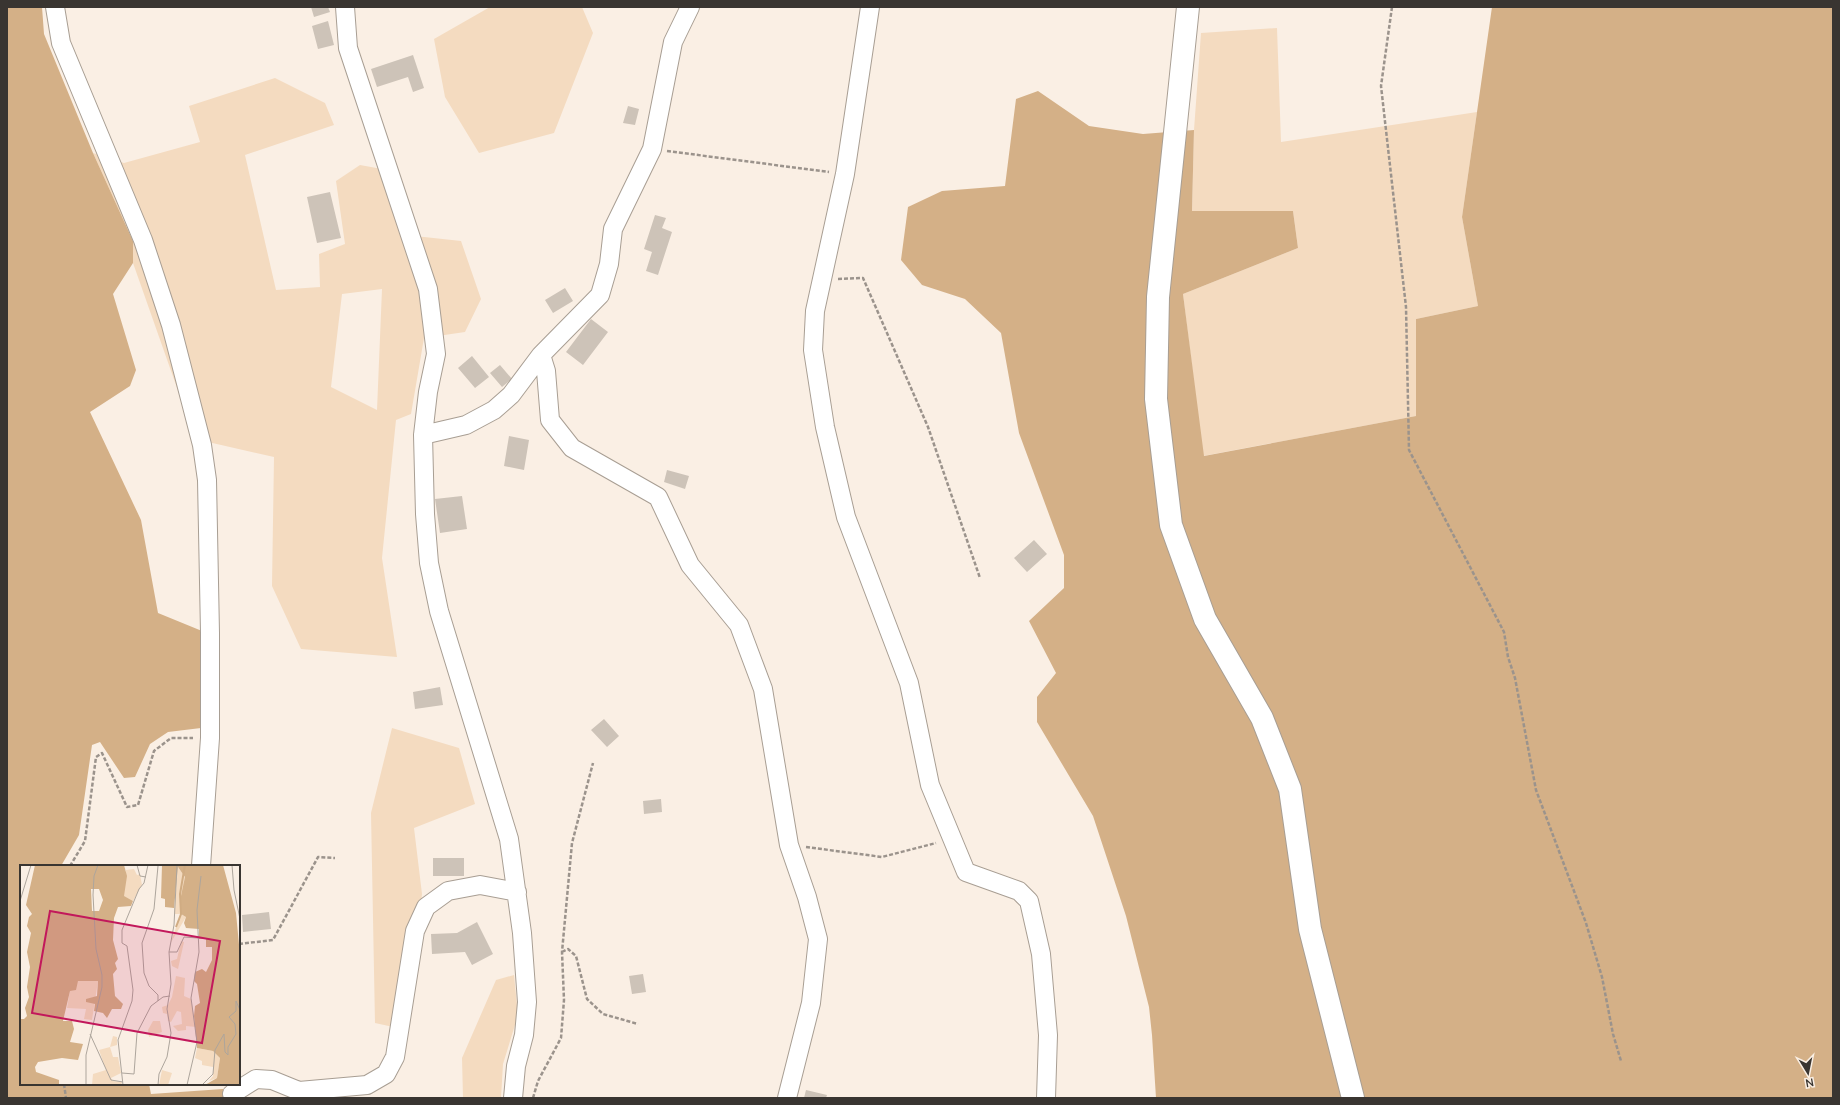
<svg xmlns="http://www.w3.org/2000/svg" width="1840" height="1105" viewBox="0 0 1840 1105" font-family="'Nunito Sans',sans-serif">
<rect width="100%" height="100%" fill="#faefe4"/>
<!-- green -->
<path fill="#f4dbc0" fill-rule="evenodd" d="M 490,7 L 582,7 L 593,33 L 554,133 L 479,153 L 445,97 L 434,39 Z
M 1277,28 L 1281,142 L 1477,112 L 1462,217 L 1478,306 L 1416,319 L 1416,416 L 1203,456 L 1183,294 L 1298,248 L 1293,211 L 1192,211 L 1194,130 L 1201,33 Z
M 275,78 L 325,103 L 334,125 L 245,155 L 276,290 L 320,287 L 319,254 L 345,244 L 336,181 L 360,165 L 393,171 L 415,236 L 461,241 L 481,299 L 465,332 L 424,338 L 411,414 L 396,420 L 382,558 L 397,657 L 301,649 L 272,586 L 274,457 L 195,439 L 133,263 L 133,241 L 93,153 L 124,163 L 200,142 L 189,106 ZM 382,289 L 377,410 L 331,387 L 342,294 Z
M 392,728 L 459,748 L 475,804 L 414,828 L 422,894 L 407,1030 L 375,1023 L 371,813 Z
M 514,975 L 518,1015 L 503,1064 L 501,1098 L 463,1098 L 462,1058 L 496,980 Z"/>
<!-- forest -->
<path fill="#d4b087" d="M 7,7 L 42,7 L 44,34 L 93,153 L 133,241 L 133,263 L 113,294 L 136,370 L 130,386 L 90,412 L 141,520 L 158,613 L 202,631 L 201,728 L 168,732 L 150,744 L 135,777 L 124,778 L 100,742 L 92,745 L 79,835 L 61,866 L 21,866 L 21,1084 L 149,1084 L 151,1094 L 223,1089 L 225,1098 L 7,1098 Z
M 1492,7 L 1833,7 L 1833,1098 L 1156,1098 L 1152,1035 L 1149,1007 L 1126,916 L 1093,816 L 1037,722 L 1037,697 L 1056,673 L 1029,621 L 1064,588 L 1064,555 L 1019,433 L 1001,333 L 965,299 L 922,285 L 901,260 L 908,207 L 942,191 L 1005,186 L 1016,99 L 1038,91 L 1089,126 L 1143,134 L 1194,130 L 1192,211 L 1293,211 L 1298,248 L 1183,294 L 1204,456 L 1416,416 L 1416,319 L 1478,306 L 1462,217 Z"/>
<!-- building -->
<path fill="#cdc3b8" d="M 311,7 L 328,7 L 330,12 L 314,17 Z
M 328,21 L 334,45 L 318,49 L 312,26 Z
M 413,55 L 424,88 L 413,92 L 408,77 L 377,87 L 371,69 Z
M 628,106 L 639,109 L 635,125 L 623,123 Z
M 330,192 L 341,238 L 317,243 L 307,197 Z
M 655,215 L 666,218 L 662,228 L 672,232 L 658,275 L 646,271 L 652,252 L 644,249 Z
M 565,288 L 573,301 L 553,313 L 545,300 Z
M 591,319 L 608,332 L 583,365 L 566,352 Z
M 472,356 L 489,377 L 475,388 L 458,368 Z
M 500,365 L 512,379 L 502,387 L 490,373 Z
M 509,436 L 529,440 L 524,470 L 504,466 Z
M 667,470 L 689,476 L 685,489 L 664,482 Z
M 462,496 L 467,529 L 440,533 L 435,499 Z
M 1034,540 L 1047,554 L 1027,572 L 1014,558 Z
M 440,687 L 443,705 L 415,709 L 413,692 Z
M 604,719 L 619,736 L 607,747 L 591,730 Z
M 661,799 L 662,812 L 644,814 L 643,801 Z
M 433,858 L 464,858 L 464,876 L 433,876 Z
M 269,912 L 271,929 L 243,932 L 242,915 Z
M 477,922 L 493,954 L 472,965 L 465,952 L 432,954 L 431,934 L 457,933 Z
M 643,974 L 646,992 L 632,994 L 629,976 Z
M 806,1090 L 827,1095 L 826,1098 L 804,1098 Z"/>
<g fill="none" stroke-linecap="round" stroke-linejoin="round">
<!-- street casing -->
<g stroke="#a89e93" stroke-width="20">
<path id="street" d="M 55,7 L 61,43 L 143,240 L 171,325 L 202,445 L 207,480 L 210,633 L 210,738 L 201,866
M 345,7 L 348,48 L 428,289 L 436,354 L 428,392 L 423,435 L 425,514 L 429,563 L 439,611 L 509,839 L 522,933 L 527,1002 L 524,1035 L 516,1066 L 513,1098
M 870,7 L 845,174 L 815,311 L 813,350 L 825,427 L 846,517 L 909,683 L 930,785 L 966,872 L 1019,891 L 1029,901 L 1041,954 L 1048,1035 L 1046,1098
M 541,355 L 546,371 L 550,420 L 572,448 L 658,497 L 690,565 L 739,625 L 763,689 L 789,845 L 807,897 L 818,939 L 811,1003 L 787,1098
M 423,435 L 466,425 L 494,410 L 511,395 L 541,355 L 600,295 L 609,264 L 613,229 L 652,149 L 673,42 L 690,7
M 232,1094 L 256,1079 L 272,1080 L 299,1091 L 367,1085 L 386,1074 L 395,1057 L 415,931 L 426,907 L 448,891 L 480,885 L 517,892"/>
</g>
<!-- secondary casing -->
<g stroke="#a89e93" stroke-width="24">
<path id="secondary" d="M 1188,7 L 1158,297 L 1156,399 L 1171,525 L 1205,619 L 1262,718 L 1290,789 L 1310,929 L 1353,1098"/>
</g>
<!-- path -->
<path stroke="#9b938c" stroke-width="2.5" stroke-dasharray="4 2" stroke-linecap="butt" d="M 1392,7 L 1381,86 L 1406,307 L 1409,450 L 1504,632 L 1508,657 L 1515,678 L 1536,790 L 1586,923 L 1602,977 L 1613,1034 L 1621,1061
M 667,151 L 829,172
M 838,279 L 863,278 L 928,427 L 980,578
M 806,847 L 882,857 L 936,843
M 70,866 L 85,841 L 96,757 L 102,753 L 127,807 L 138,805 L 154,751 L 171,738 L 193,738
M 239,944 L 273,940 L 318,857 L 335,858
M 562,952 L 568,949 L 576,956 L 587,999 L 603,1014 L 638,1024
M 64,1084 L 66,1098
M 533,1098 L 538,1081 L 561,1038 L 564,1000 L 562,952 L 572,843 L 593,763"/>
<!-- street -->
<use href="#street" stroke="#fff" stroke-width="18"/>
<!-- secondary -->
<use href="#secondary" stroke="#fff" stroke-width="22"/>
</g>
<!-- overview -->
<g transform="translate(20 865)">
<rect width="220" height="220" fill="#faefe4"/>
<path d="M 158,2 L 165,12 L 161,49 L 166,52 L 150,79 L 161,49 L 154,49 ZM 114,4 L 117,10 L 120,9 L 122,20 L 113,36 L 103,31 L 106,5 ZM 161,76 L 164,77 L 158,104 L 152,101 L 151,96 L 157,94 ZM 156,111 L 165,113 L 164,131 L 171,134 L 176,162 L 166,161 L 166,165 L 158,166 L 153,161 L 162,159 L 161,147 L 157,146 L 151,157 L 148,156 L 147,149 L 143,148 L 142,142 L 148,140 L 152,132 ZM 58,116 L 78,116 L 72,155 L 64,154 L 66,144 L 47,143 L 50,125 ZM 133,156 L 140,156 L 142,167 L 129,172 L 128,165 ZM 93,171 L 97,172 L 97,180 L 90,182 L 93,192 L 98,192 L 101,208 L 91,213 L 93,216 L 102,217 L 101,220 L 72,220 L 73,209 L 86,205 L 79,185 L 90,182 ZM 177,183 L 193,186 L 200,193 L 197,213 L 189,216 L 193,211 L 193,202 L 182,200 L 182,196 L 175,193 ZM 142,205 L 152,208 L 148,220 L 139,220 Z" fill="#f4dbc0"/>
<path d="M 15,0 L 104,0 L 107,11 L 104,31 L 113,36 L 111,41 L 98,42 L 94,53 L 93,75 L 98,94 L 95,98 L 97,104 L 93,109 L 95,131 L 103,139 L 101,144 L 92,144 L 87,153 L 83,148 L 74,146 L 75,139 L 66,137 L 66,134 L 77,131 L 78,116 L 58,116 L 56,125 L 50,126 L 43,156 L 52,156 L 54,164 L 50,177 L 63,179 L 58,195 L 42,193 L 18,197 L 15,202 L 16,207 L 39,215 L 39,220 L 0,220 L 0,154 L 4,154 L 7,151 L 5,143 L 9,132 L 7,122 L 10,102 L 7,87 L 11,68 L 7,61 L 9,52 L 12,49 L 6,40 ZM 71,24 L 79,24 L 83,35 L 79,46 L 72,46 ZM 142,0 L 203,0 L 216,48 L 220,90 L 220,220 L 185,220 L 197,213 L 200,193 L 193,186 L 177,183 L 174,151 L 175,141 L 180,138 L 177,119 L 174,116 L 175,107 L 182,104 L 186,107 L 192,95 L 192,82 L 186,82 L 186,74 L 179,74 L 179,64 L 166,63 L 164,58 L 166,52 L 161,49 L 161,31 L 165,12 L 158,2 L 154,43 L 145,42 L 145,34 L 141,33 Z" fill="#d4b087" fill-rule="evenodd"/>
<path fill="none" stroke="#d0ac83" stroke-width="2" d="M 156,62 L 161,49 L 160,29 L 165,0"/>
<path fill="none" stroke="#ada59c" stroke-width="1" d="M 117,0 L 120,11 L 126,12M 212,0 L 214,25 L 220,54M 0,36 L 11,0M 149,87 L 157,87 L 164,72 L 178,73M 138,136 L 138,130 L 129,121 L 124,108 L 122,78 L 134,44 L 138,1M 70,169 L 91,215 L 103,217M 102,208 L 114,209 L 117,168 L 131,141 L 143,132 L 150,131M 66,220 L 66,190 L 82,122 L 82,110 L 76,84 L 73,30 L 74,11 L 78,0M 103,220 L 98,175 L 112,136 L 113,125 L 107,81 L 102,78 L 102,65 L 119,24 L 124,18 L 128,0M 138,220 L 139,209 L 147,192 L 151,168 L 147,144 L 151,119 L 149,87 L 154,60 L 157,0M 167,220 L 177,177 L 171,133 L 179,87 L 177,45 L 181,11M 182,220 L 193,209 L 195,185 L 204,169 L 205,187 L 208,190 L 208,182 L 216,169 L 215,159 L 209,152 L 216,146 L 216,136 L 220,145"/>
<path fill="#c2185b" fill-opacity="0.15" stroke="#c2185b" stroke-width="2" d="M 30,46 L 200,76 L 182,178 L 12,148 Z"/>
<rect width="220" height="220" fill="none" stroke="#393531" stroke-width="2"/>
</g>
<!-- border -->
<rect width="1840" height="1105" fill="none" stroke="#393531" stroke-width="16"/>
<!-- north arrow -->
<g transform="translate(1808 1073) rotate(170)" stroke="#faefe4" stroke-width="3" paint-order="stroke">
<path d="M0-3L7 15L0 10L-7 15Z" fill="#393531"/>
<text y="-6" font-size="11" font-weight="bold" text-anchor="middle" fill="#393531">N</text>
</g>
</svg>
